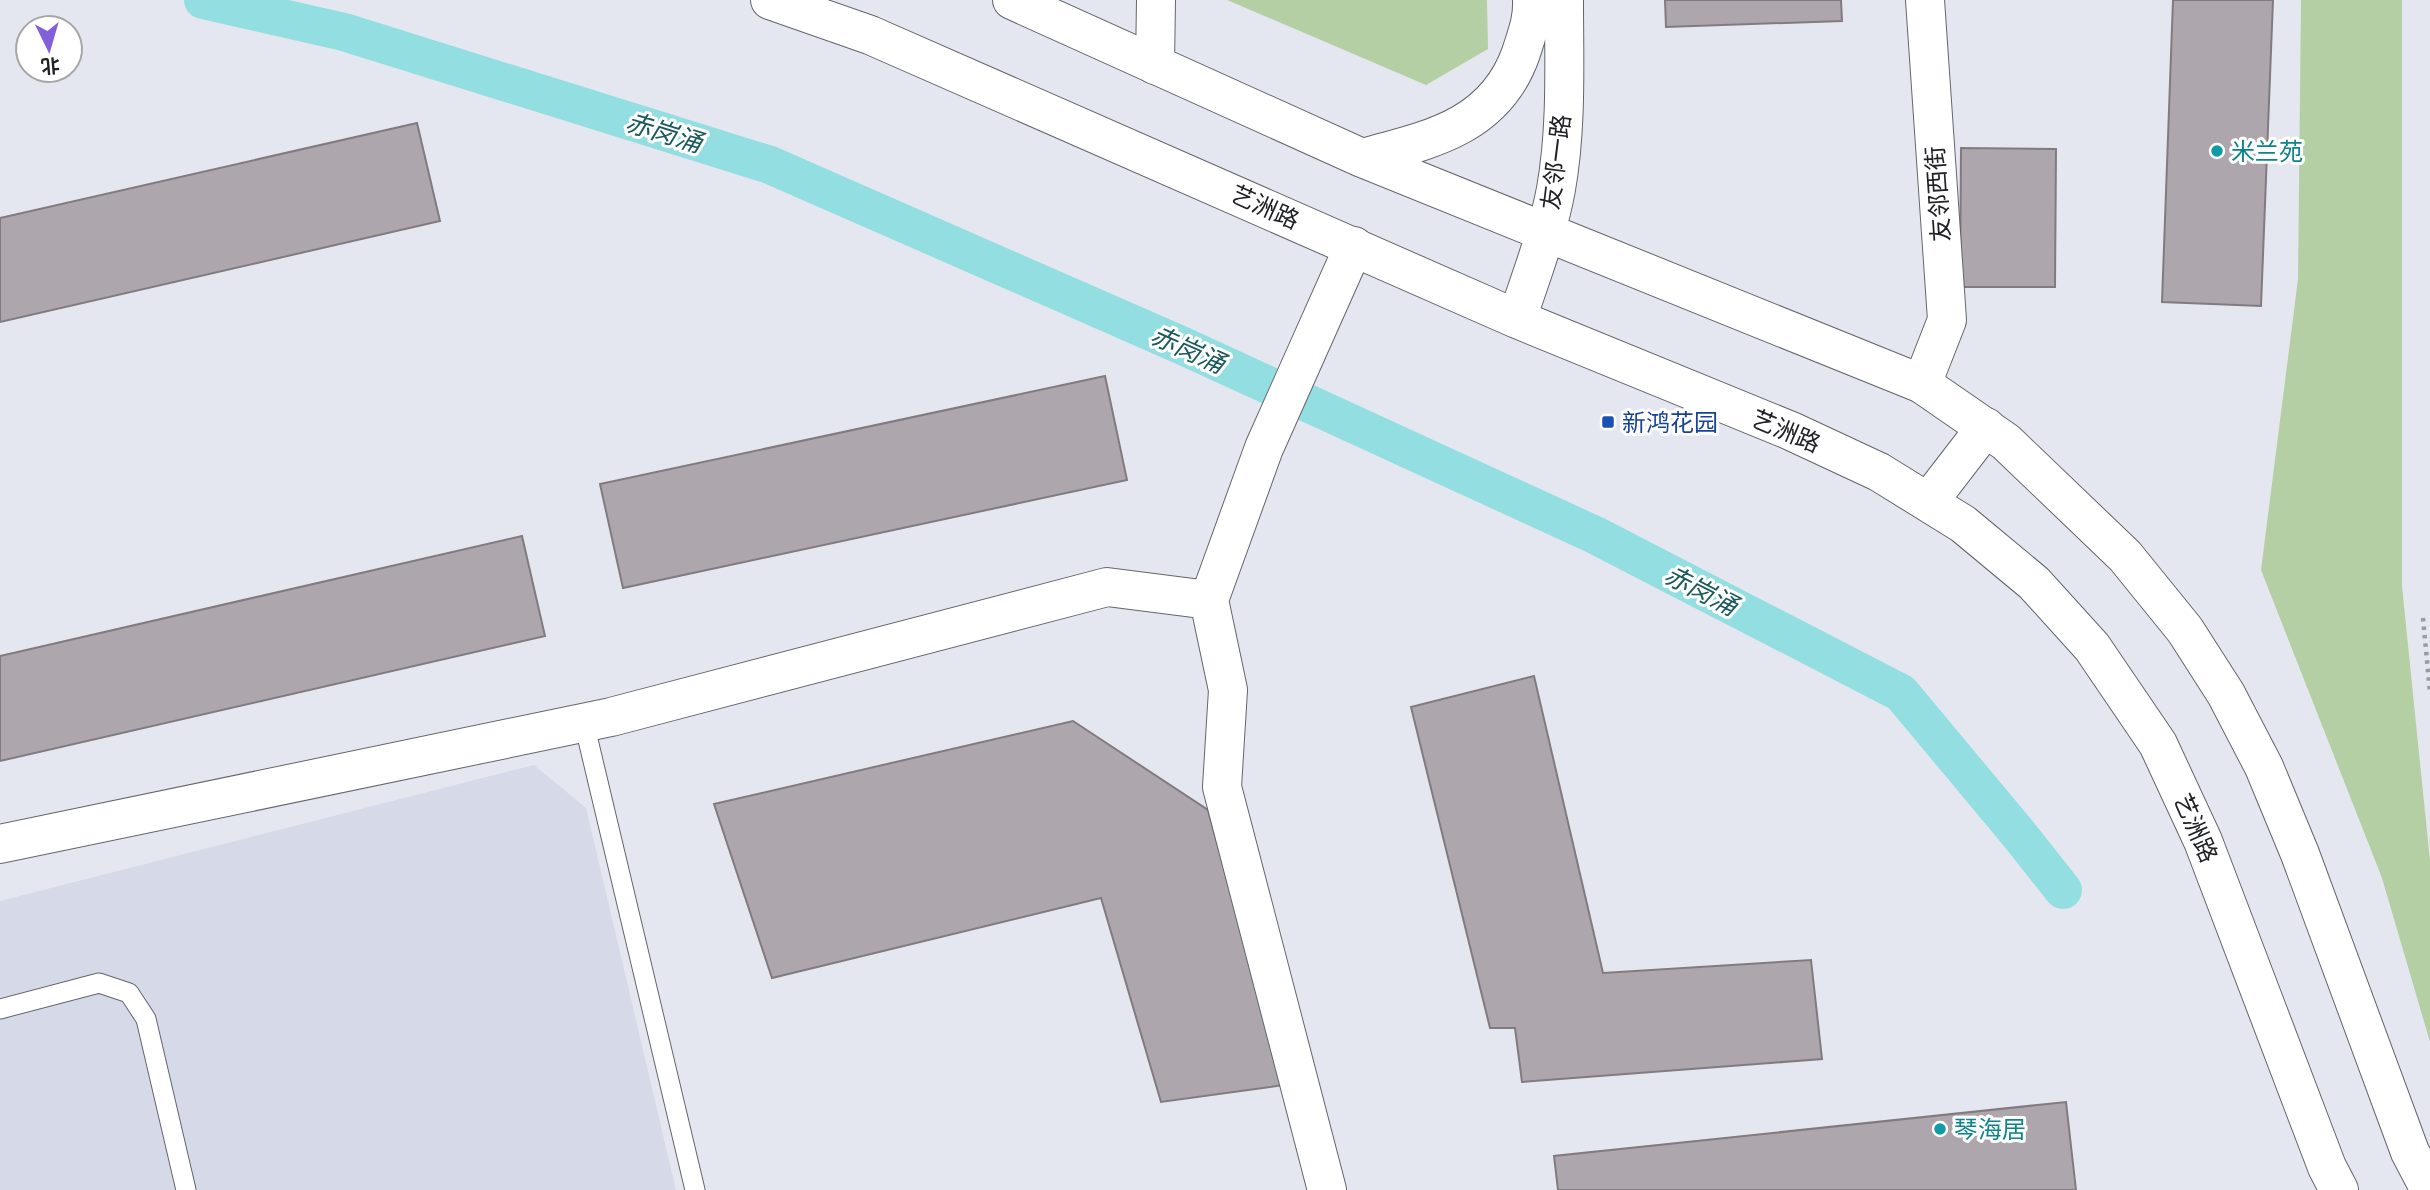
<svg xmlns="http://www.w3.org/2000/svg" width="2430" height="1190" viewBox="0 0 2430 1190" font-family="Lora,'Noto Sans SC',serif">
<rect width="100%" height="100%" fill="#e5e7f0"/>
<!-- built -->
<path fill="#d5d9e8" d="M 534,765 L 586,808 L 676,1190 L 0,1190 L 0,901 Z"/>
<!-- green -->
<path fill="#b4cfa3" d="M 1227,0 L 1487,0 L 1488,49 L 1426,85 Z
M 2301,0 L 2402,0 L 2402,586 L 2430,861 L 2430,1042 L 2382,878 L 2261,570 L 2298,279 Z"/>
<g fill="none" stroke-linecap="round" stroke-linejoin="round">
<!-- canal -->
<path stroke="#93dee0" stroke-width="38" d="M 203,0 L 344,32 L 770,165 L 1183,346 L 1595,535 L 1901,693 L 2017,832 L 2063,890"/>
</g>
<!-- building -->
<path fill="#ada7ad" stroke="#817b81" stroke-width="2" d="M 1665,0 L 1841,0 L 1842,21 L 1666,27 Z
M 2173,0 L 2273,0 L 2261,306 L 2162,302 Z
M 417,123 L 440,221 L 0,322 L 0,218 Z
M 1961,148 L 2056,149 L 2055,287 L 1960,287 Z
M 1105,376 L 1127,480 L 623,588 L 600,484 Z
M 522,536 L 545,636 L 0,761 L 0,656 Z
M 1534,676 L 1603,973 L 1811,960 L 1822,1059 L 1522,1082 L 1515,1028 L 1490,1028 L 1411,707 Z
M 1073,721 L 1208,810 L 1284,1085 L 1161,1102 L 1101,898 L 772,978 L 714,804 Z
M 2066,1102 L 2076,1190 L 1558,1190 L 1554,1156 Z"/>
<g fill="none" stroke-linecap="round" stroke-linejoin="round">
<!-- lane casing -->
<g stroke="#64656d" stroke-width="21">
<path id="lane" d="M 584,723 L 695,1190
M 0,1009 L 99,983 L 129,993 L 146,1019 L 186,1190"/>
</g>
<!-- street casing -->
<g stroke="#64656d" stroke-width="40">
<path id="street" d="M 1155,65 L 1156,0
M 1922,384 L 1947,320 L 1925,0
M 1929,501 L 1986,427
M 0,844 L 611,717 L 1107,587 L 1209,600
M 1327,1190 L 1222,787 L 1228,690 L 1209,600 L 1264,448 L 1354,246"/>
</g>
<!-- secondary casing -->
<g stroke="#64656d" stroke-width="40">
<path id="secondary" d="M 770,0 L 870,35 L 1517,319 L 1791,431 L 1879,472 L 1963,524 L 2034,583 L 2092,647 L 2158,744 L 2203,841 L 2327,1167 L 2339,1190
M 1012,0 L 1362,158 L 1922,384 L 2006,442 L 2125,556 L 2185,630 L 2226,694 L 2264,767 L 2300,854 L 2410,1152 L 2430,1190
M 1362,158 C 1430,140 1495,127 1521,53 C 1527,34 1533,19 1532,0
M 1517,319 C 1531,276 1548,233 1556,189 C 1567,127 1564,62 1564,0"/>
</g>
<!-- path -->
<path stroke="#999ba1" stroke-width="4.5" stroke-dasharray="3.5 5" stroke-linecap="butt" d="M 2423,618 L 2430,693"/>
<!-- lane -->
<use href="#lane" stroke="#fff" stroke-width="19"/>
<!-- street -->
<use href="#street" stroke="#fff" stroke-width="38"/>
<!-- secondary -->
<use href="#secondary" stroke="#fff" stroke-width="38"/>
</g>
<!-- markers -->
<g fill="#0f9aa8" stroke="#fff" stroke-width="2.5">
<circle cx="2217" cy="151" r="7"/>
<circle cx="1940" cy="1129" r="7"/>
</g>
<rect fill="#1a4fb4" stroke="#fff" stroke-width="2.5" x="1601" y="415" width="14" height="14" rx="3.5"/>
<g text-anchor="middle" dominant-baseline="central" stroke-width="6" stroke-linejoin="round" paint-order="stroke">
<!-- culture labels -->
<g font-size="24" fill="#0d838f" stroke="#fff" text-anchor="start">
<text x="2231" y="151">米兰苑</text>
<text x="1954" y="1129">琴海居</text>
</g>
<!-- street labels -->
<g font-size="24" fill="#202124" stroke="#fff">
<text transform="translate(1556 162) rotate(-83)">友邻一路</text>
<text transform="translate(1938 194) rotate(-94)">友邻西街</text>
<text transform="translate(1265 207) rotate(24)">艺洲路</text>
<text transform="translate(1786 431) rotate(23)">艺洲路</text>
<text transform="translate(2196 828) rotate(66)">艺洲路</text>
</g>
<!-- transit labels -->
<g font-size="24" fill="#164399" stroke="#fff" text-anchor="start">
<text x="1622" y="422">新鸿花园</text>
</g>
<!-- water labels -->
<g font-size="26" font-style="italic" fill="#1b5a5c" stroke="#fff">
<text transform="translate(664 132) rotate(17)">赤岗涌</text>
<text transform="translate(1188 349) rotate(24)">赤岗涌</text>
<text transform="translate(1701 590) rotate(27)">赤岗涌</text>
</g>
</g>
<!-- north arrow -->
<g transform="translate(49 49) rotate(175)"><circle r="33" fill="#ffffff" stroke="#a6a6a7" stroke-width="2"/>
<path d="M0-5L12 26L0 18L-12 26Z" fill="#8160da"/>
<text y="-10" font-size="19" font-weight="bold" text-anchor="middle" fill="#202124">北</text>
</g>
</svg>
